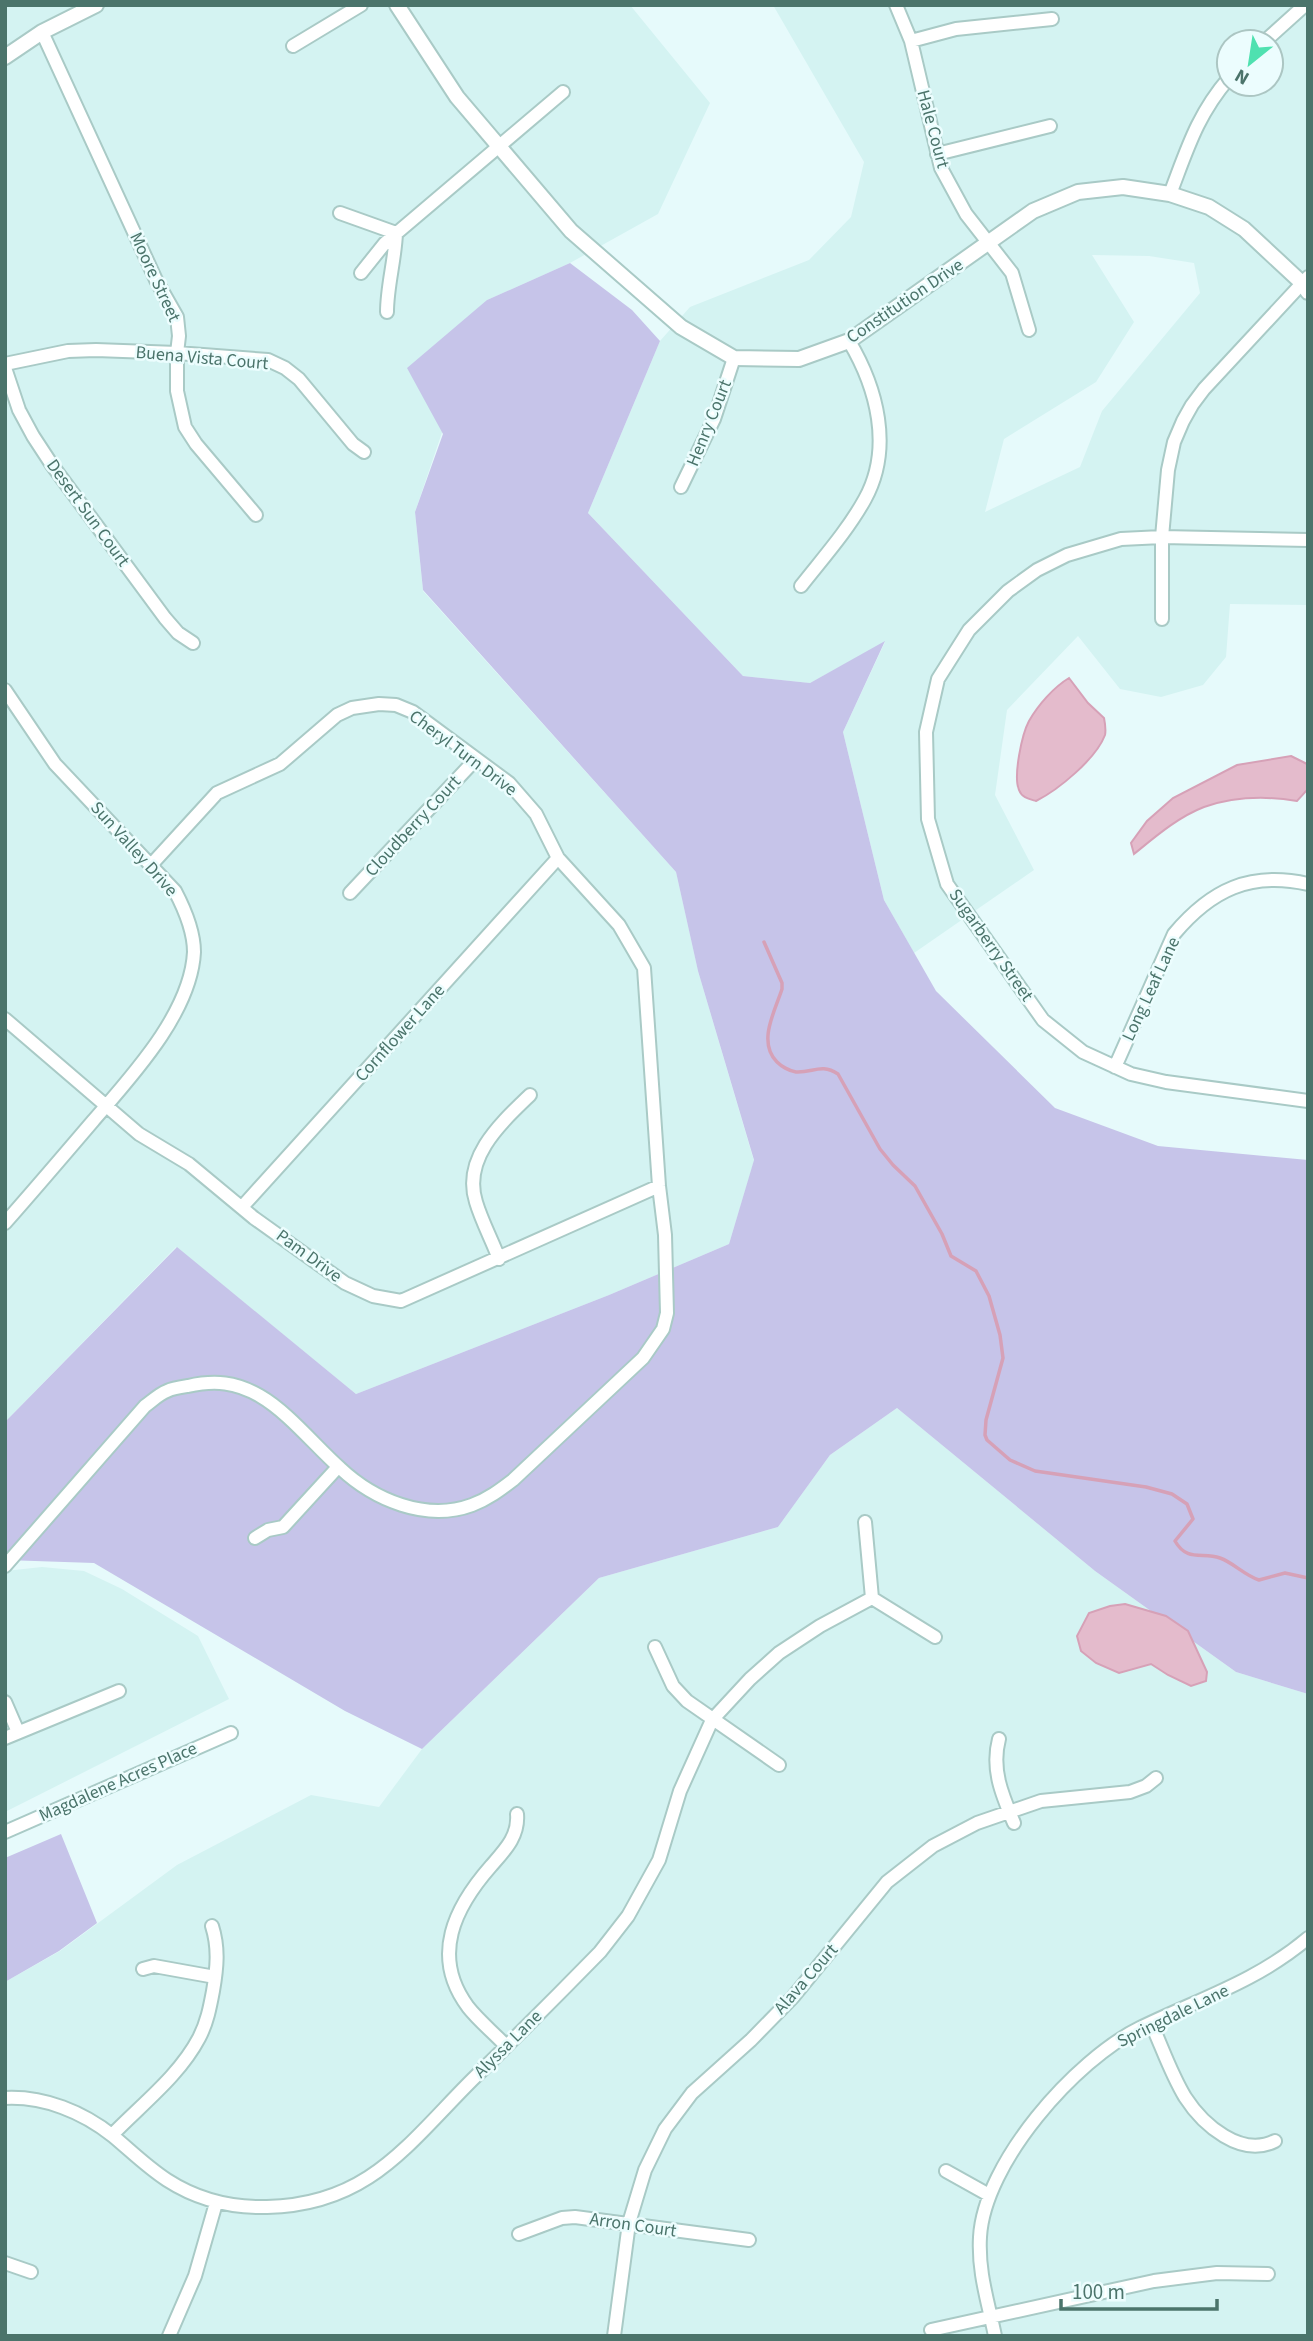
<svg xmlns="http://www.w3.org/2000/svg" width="1313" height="2341" viewBox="0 0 1313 2341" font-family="'Source Sans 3',sans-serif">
<rect width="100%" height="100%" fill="#e6fafb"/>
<!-- residential -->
<path fill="#d4f3f2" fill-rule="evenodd" d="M 5,5 L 630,5 L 710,103 L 658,214 L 570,263 L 487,300 L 415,512 L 423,591 L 676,872 L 698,971 L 754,1161 L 729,1244 L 609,1295 L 356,1394 L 176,1247 L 5,1422 Z
M 773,5 L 1308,5 L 1308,605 L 1230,604 L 1226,657 L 1203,685 L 1161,697 L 1120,689 L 1078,636 L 1007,710 L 995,795 L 1034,870 L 914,953 L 884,900 L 843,732 L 885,642 L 810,683 L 743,676 L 588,513 L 660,341 L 690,307 L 809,260 L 851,217 L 864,162 ZM 1229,42 L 1271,42 L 1271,84 L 1229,84 ZM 1092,255 L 1149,256 L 1194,263 L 1200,293 L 1102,411 L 1080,467 L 985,512 L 1004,439 L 1096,382 L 1134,322 Z
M 897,1408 L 1095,1571 L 1236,1672 L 1308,1694 L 1308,2336 L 5,2336 L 5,1982 L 60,1951 L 177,1865 L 311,1795 L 379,1807 L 422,1749 L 599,1578 L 778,1527 L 830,1455 Z
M 42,1567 L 84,1571 L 122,1589 L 198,1636 L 229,1699 L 5,1812 L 5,1571 Z"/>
<!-- green -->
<path fill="#c6c4e9" d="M 570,263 L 632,310 L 660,341 L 588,513 L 743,676 L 810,683 L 885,641 L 843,732 L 884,900 L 936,991 L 1055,1108 L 1158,1146 L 1308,1160 L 1308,1694 L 1236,1672 L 1095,1571 L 897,1408 L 830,1455 L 778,1527 L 599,1578 L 422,1749 L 345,1711 L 94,1563 L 5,1560 L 5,1422 L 177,1247 L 356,1394 L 609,1295 L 729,1244 L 754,1160 L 698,971 L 676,872 L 423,590 L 415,512 L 443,434 L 407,368 L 487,300 Z
M 61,1834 L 97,1923 L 59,1951 L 5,1982 L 5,1858 Z"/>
<!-- water -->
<path fill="#e4bbcc" stroke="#d6a1b7" stroke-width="2" d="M 1069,678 L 1088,703 L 1104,718 C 1105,723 1106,730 1105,735 C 1096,759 1058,790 1036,801 C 1029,799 1022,798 1019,790 C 1013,776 1022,734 1029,721 C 1038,705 1054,687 1069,678 Z
M 1291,756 L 1307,764 L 1308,789 L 1297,801 C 1267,796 1233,797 1204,807 C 1178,817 1155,837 1134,854 L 1131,843 L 1147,821 L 1173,798 L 1237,765 Z
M 1125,1604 L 1166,1616 L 1188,1631 L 1207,1672 L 1206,1681 L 1191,1686 L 1168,1675 L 1151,1664 L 1119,1673 L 1096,1663 L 1081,1651 L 1077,1636 L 1089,1613 L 1110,1606 Z"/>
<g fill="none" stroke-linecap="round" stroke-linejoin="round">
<!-- stream -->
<path stroke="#d6a1b7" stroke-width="3.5" d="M 764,942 L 782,983 L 782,989 C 775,1011 757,1042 777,1062 C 781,1066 789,1071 796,1072 C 813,1073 821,1063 838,1074 L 880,1149 L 893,1165 L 915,1186 L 942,1234 L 951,1256 L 976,1271 L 989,1296 L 1000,1335 L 1003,1358 L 986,1420 L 985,1435 L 987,1440 L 1010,1460 L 1035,1471 L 1146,1487 L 1172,1494 L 1187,1504 L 1193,1519 L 1175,1541 C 1187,1562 1202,1552 1220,1558 C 1234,1563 1244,1575 1259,1580 L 1285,1573 L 1308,1578"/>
<!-- minor casing -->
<g stroke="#a9cac6" stroke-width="16">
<path id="minor" d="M 896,5 L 911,41 L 941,168 L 966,214 L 1012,273 L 1029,330
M 42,32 L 156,280 L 177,317 L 179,336 L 177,353 L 177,391 L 185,427 L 196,444 L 256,515
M 911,41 L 956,29 L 1052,19
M 1264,42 L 1305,5
M 293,46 L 361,5
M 937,154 L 1050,126
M 1170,194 C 1187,150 1197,115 1229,78
M 340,213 L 396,233
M 361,273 L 385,243 L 563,92
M 387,312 C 387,286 395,260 396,233
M 5,364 L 68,351 L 96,350 L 177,353 L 268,360 L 285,368 L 299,379 L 353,444 L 364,452
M 5,368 L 19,410 L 33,436 L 52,465 L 165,618 L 178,633 L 193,643
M 681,487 L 714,419 L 734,358
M 1308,540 L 1162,537 L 1121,539 L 1067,555 L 1037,570 L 1008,591 L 969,630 L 938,679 L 926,732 L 928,819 L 947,884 L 1043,1020 L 1083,1052 L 1131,1074 L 1166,1082 L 1308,1101
M 801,586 C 823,558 848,530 865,499 C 893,448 877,388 849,341
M 1162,619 L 1162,537 L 1168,470 L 1174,442 L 1183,421 L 1192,405 L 1204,389 L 1308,277
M 5,690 L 55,764 L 175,891 C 185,910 194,931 194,952 C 191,1013 131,1077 93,1121 C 64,1155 35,1189 5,1223
M 350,893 L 476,759
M 5,1019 L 139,1134 L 189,1164 L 254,1218 L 345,1283 L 373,1296 L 401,1301 L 659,1186
M 1115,1067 L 1174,934 C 1211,890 1250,871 1308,884
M 242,1207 L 558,858
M 499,1259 C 492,1240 482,1222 476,1202 C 462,1158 501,1123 530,1095
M 865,1522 L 872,1598
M 255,1538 L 268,1530 L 283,1527 L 338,1467
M 5,1566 L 145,1406 C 152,1401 159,1394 167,1391 C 173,1388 181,1387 188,1386 C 215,1380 236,1382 260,1396 C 288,1412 316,1447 340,1468 C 374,1500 426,1522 472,1505 C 488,1499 500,1490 513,1480 L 643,1358 L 663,1329 L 667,1313 L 665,1235 L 659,1186 L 644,968 L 619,925 L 558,858 L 536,814 L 509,783 L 413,712 L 396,705 L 379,704 L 352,708 L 337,715 L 280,764 L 217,793 L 151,865
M 872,1598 L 935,1637
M 655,1647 L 673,1686 L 687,1701 L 779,1765
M 5,1702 L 18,1732
M 5,1738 L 119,1691
M 999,1739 C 991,1769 1002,1795 1014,1823
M 5,1832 L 231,1733
M 143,1969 L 154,1966 L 215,1977
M 1151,2023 C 1162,2047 1171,2074 1185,2097 C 1203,2125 1241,2158 1275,2141
M 506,2046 C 494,2033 479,2021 468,2007 C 430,1956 455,1907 491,1866 C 505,1850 519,1836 517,1814
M 5,2098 C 44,2096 83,2112 113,2136 C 131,2151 147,2167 167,2180 C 198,2200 231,2208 267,2207 C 368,2205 407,2145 472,2080 C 515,2038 558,1995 600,1952 L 628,1916 L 659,1860 L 680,1791 L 712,1720 L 750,1679 L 779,1653 L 820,1626 L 872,1598
M 112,2135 C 142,2104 179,2076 199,2038 C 207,2023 210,2007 213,1991 C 217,1968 219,1948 212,1926
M 946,2171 L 989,2195
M 519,2234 L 562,2218 L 575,2217 L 749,2240
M 5,2263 L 31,2272
M 931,2330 L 1154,2281 L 1217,2273 L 1268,2274
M 169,2336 L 195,2276 L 216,2203
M 614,2336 L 629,2223 L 645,2170 L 665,2129 L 692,2093 L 751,2040 L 793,1997 L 887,1882 L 933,1846 L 977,1823 L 1041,1801 L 1130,1792 L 1146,1786 L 1156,1778
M 995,2336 C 988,2301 978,2273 980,2237 C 984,2163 1075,2060 1140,2028 C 1199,1999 1256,1982 1308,1938"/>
</g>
<!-- tertiary casing -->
<g stroke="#a9cac6" stroke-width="18">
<path id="tertiary" d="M 397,5 L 457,97 L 571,231 L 681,327 L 734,358 L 799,359 L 849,341 L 1033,211 L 1078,192 L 1123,187 L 1170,194 L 1209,207 L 1244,229 L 1302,283 L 1308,292
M 5,57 L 42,32 L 96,5"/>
</g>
<!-- minor -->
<use href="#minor" stroke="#fff" stroke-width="12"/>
<!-- tertiary -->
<use href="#tertiary" stroke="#fff" stroke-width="14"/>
</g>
<g text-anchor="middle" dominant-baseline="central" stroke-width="5" stroke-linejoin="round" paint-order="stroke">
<!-- street labels -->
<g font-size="18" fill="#4b746b" stroke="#ecfdfe">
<text transform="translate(933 129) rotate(75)">Hale Court</text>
<text transform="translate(155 277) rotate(65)">Moore Street</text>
<text transform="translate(905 301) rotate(-34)">Constitution Drive</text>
<text transform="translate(202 358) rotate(5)">Buena Vista Court</text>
<text transform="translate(709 423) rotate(-68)">Henry Court</text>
<text transform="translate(88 513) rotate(54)">Desert Sun Court</text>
<text transform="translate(463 753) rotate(37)">Cheryl Turn Drive</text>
<text transform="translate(413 826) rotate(-47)">Cloudberry Court</text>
<text transform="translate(134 849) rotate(48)">Sun Valley Drive</text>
<text transform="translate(991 945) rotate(55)">Sugarberry Street</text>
<text transform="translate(1151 989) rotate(-65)">Long Leaf Lane</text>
<text transform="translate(400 1033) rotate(-48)">Cornflower Lane</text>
<text transform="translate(309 1256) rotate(36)">Pam Drive</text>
<text transform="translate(118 1782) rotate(-24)">Magdalene Acres Place</text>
<text transform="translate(806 1979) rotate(-49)">Alava Court</text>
<text transform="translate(1173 2016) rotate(-26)">Springdale Lane</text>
<text transform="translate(508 2044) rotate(-45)">Alyssa Lane</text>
<text transform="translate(633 2225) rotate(8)">Arron Court</text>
</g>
</g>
<!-- border -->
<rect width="1313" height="2341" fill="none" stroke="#4b746b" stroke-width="14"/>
<!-- north arrow -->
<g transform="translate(1250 63) rotate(210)"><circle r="33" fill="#ecfdfe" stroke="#acc6c3" stroke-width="2"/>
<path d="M0-5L12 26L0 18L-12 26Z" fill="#4fe1b0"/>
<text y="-10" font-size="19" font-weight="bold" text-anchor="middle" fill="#4b746b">N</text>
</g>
<!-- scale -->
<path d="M1061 2299v10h156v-10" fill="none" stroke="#4b746b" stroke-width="3.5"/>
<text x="1072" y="2299" font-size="21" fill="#4b746b" stroke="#ecfdfe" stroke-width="5" paint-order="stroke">100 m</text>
</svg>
